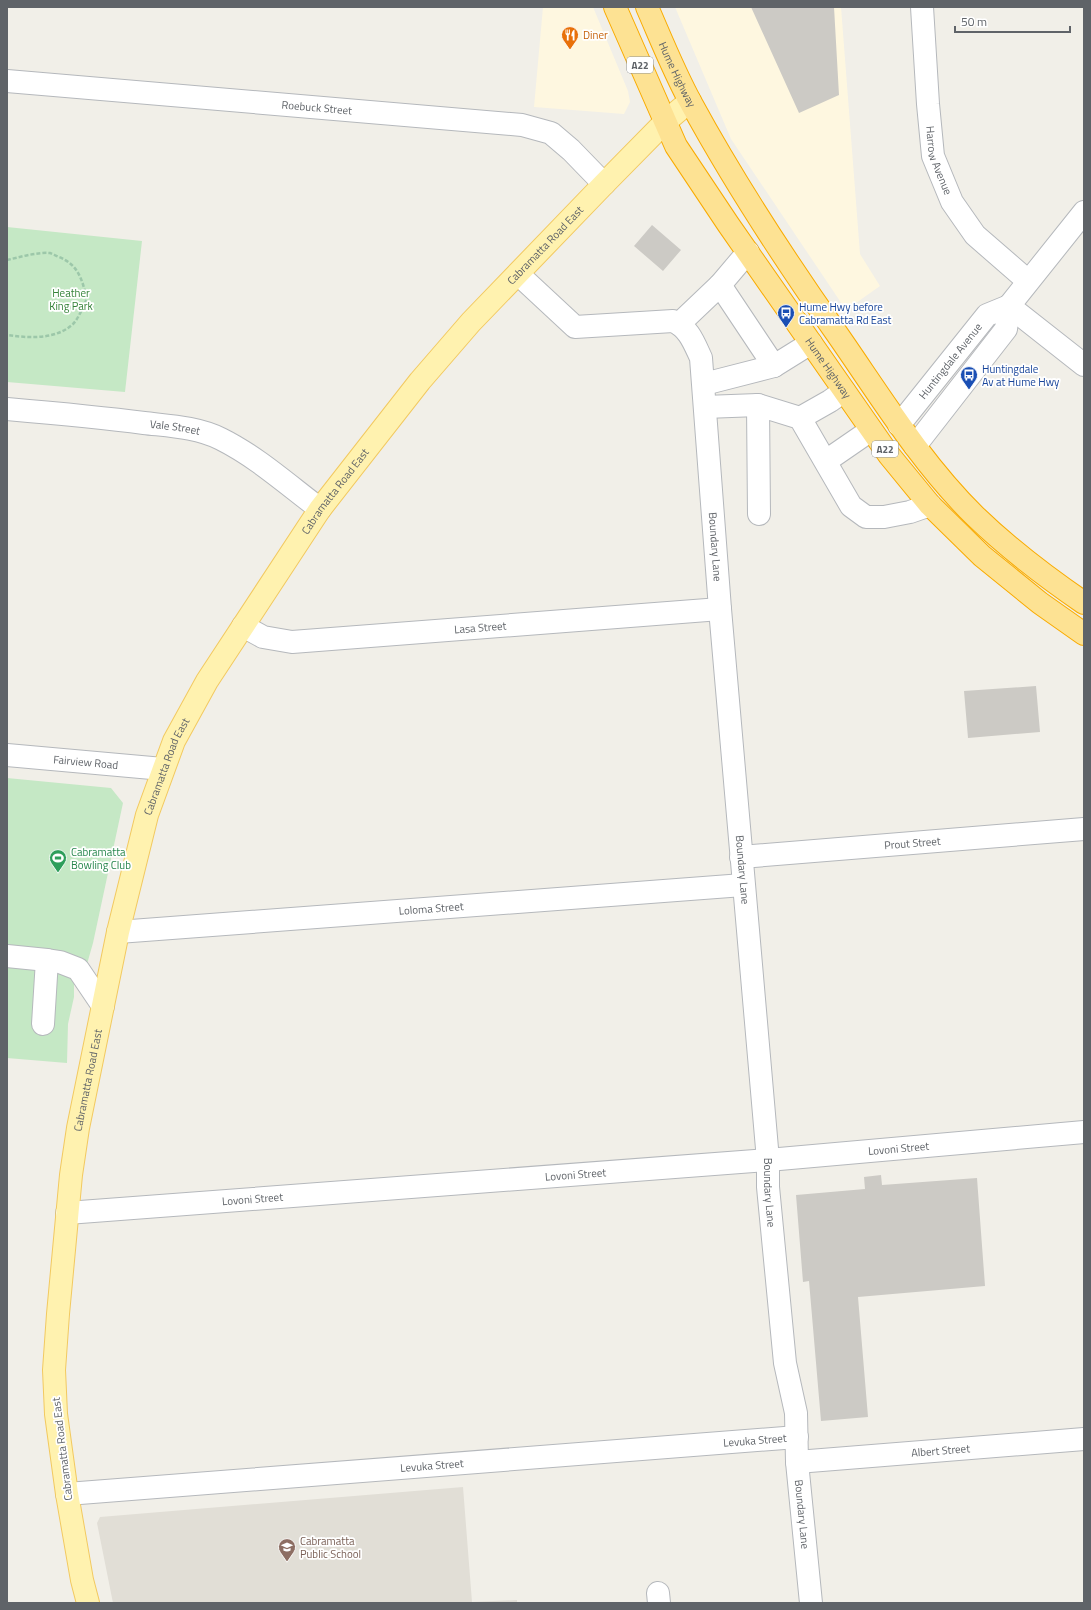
<svg xmlns="http://www.w3.org/2000/svg" width="1091" height="1610" viewBox="0 0 1091 1610" font-family="'Titillium Web',sans-serif">
<rect width="100%" height="100%" fill="#f1efe8"/>
<!-- commercial -->
<path fill="#fef7e0" d="M 543,7 L 593,7 L 628,91 L 630,102 L 624,114 L 534,107 Z
M 675,7 L 841,7 L 860,254 L 880,286 L 846,310 L 731,139 Z"/>
<!-- education -->
<path fill="#e1ded6" d="M 463,1487 L 472,1602 L 517,1600 L 517,1603 L 113,1603 L 97,1523 L 100,1517 Z"/>
<!-- green -->
<path fill="#c5e8c5" d="M 7,227 L 142,241 L 125,392 L 7,382 Z
M 7,778 L 111,788 L 123,803 L 93,943 L 87,964 L 74,982 L 74,997 L 68,1024 L 67,1063 L 7,1058 Z"/>
<!-- building -->
<path fill="#cccac5" d="M 751,7 L 834,7 L 839,95 L 799,113 Z
M 652,225 L 681,250 L 663,271 L 634,246 Z
M 1036,686 L 1040,732 L 968,738 L 964,691 Z
M 881,1175 L 882,1185 L 977,1178 L 985,1286 L 858,1297 L 868,1417 L 821,1421 L 809,1281 L 803,1282 L 796,1195 L 865,1189 L 864,1177 Z"/>
<g fill="none" stroke-linecap="round" stroke-linejoin="round">
<!-- minor casing -->
<g stroke="#b5b8bc" stroke-width="24">
<g id="minor">
<path id="s1" d="M 922,7 L 928,104 L 933,156 L 952,202 L 975,235 L 1028,281"/>
<path id="s2" d="M 7,81 L 522,125 L 551,133 L 571,150 L 604,184"/>
<path id="s3" d="M 518,274 L 575,327 L 673,321 C 689,328 694,343 701,358 L 720,609 L 768,1160 L 768,1187 L 785,1363 L 796,1413 L 797,1462 L 811,1603"/>
<path d="M 720,285 L 774,366"/>
<path d="M 1009,306 L 1084,365"/>
<path d="M 679,324 L 720,285 L 748,252"/>
<path d="M 704,384 L 774,366 L 811,343"/>
<path d="M 758,405 L 759,514"/>
<path d="M 705,407 L 758,405 L 800,418 L 851,506 L 866,517 L 884,517 L 910,512 L 930,505"/>
<path id="s4" d="M 7,409 C 53,413 98,417 144,423 C 169,426 197,427 221,439 C 257,457 288,485 320,509"/>
<path d="M 800,418 L 830,401 L 844,391"/>
<path id="s5" d="M 899,425 L 987,315 L 1009,306"/>
<path d="M 915,446 L 1006,329 L 1009,306 L 1084,212"/>
<path d="M 826,461 L 871,430"/>
<path id="s6" d="M 243,626 L 263,637 L 292,642 L 720,609"/>
<path id="s7" d="M 7,755 L 163,769"/>
<path id="s8" d="M 741,857 L 1084,829"/>
<path id="s9" d="M 118,932 L 743,885"/>
<path d="M 7,956 L 47,960"/>
<path d="M 43,1024 L 47,960 L 60,962 L 78,969 L 103,1006"/>
<path id="s10" d="M 67,1213 L 768,1160 L 1084,1132"/>
<path id="s11" d="M 797,1462 L 1084,1439"/>
<path id="s12" d="M 67,1494 L 797,1437"/>
<path d="M 658,1593 L 659,1603"/>
</g>
</g>
<!-- major casing -->
<g stroke="#f2c960" stroke-width="24">
<g id="major">
<path id="s13" d="M 88,1603 L 82,1580 L 67,1494 L 56,1414 L 54,1370 L 58,1314 L 71,1175 L 78,1128 L 118,932 L 147,815 L 174,741 L 207,681 L 320,509 L 420,381 L 471,322 L 604,184 L 665,122 L 690,101"/>
</g>
</g>
<!-- highway casing -->
<g stroke="#f9ab00" stroke-width="24">
<g id="highway">
<path id="s14" d="M 615,7 L 676,146 L 728,224 L 889,455 L 930,505 L 982,556 L 1040,603 L 1084,634"/>
<path id="s15" d="M 647,7 C 661,39 674,72 691,103 C 734,182 783,257 835,331 C 879,394 920,462 975,516 C 1008,548 1046,577 1084,603"/>
</g>
</g>
<!-- path -->
<path stroke="#9cc7a9" stroke-width="2.5" stroke-dasharray="4 2" stroke-linecap="butt" d="M 7,260 C 20,257 37,252 50,253 C 53,254 56,256 59,257 C 79,265 82,280 87,299 C 83,306 79,318 73,324 C 56,340 28,338 7,335"/>
<!-- minor -->
<use href="#minor" stroke="#fff" stroke-width="22"/>
<!-- major -->
<use href="#major" stroke="#fff2af" stroke-width="22"/>
<!-- highway -->
<use href="#highway" stroke="#fde293" stroke-width="22"/>
</g>
<!-- icons -->
<defs>
<g id="restaurant-pin" transform="scale(0.9)"><path d="M0 17L-7.5 6A9.5 9.5 0 1 1 7.5 6Z" fill="#e8710a" stroke="#fff"/><path d="M-5-6h1v4h1v-4h1v4h1v-4h1v5L-1.5 .5V6h-2V.5L-5-1ZM5-6V6H3V1.5H1.5Q1.5-4 5-6Z" fill="#fff"/></g>
<g id="bus-pin" transform="scale(0.9)"><path d="M0 17L-7.5 6A9.5 9.5 0 1 1 7.5 6Z" fill="#1a4fb4" stroke="#fff"/><path d="M-5-6H5V4H4V6H2V4H-2V6H-4V4H-5ZM-3.5-4V0h7V-4ZM-3.5 1.2v1.5H-2V1.2ZM2 1.2v1.5H3.5V1.2Z" fill="#fff"/></g>
<g id="stadium-pin" transform="scale(0.9)"><path d="M0 17L-7.5 6A9.5 9.5 0 1 1 7.5 6Z" fill="#2e9e5b" stroke="#fff"/><path d="M0-5a6.5 5 0 1 0 0 10a6.5 5 0 1 0 0-10ZM-3.5-1.8h7v3.6h-7Z" fill="#fff"/></g>
<g id="school-pin" transform="scale(0.9)"><path d="M0 17L-7.5 6A9.5 9.5 0 1 1 7.5 6Z" fill="#8d6e63" stroke="#fff"/><path d="M0-5L7-2L0 1L-7-2ZM-4 1L0 2.5L4 1V4Q0 6-4 4Z" fill="#fff"/></g>
</defs>
<g fill-rule="evenodd">
<use href="#restaurant-pin" x="570" y="35"/>
<use href="#bus-pin" x="786" y="313"/>
<use href="#bus-pin" x="969" y="375"/>
<use href="#stadium-pin" x="58" y="858"/>
<use href="#school-pin" x="287" y="1547"/>
</g>
<g text-anchor="middle" dominant-baseline="central" stroke-width="3.5" stroke-linejoin="round" paint-order="stroke">
<!-- shield labels -->
<g fill="#fff" stroke="#8f9295" stroke-width="1">
<rect x="627" y="57" width="26" height="16" rx="3"/>
<rect x="872" y="441" width="26" height="16" rx="3"/>
</g>
<g font-size="10" font-weight="bold" fill="#5f6368">
<text x="640" y="65">A22</text>
<text x="885" y="449">A22</text>
</g>
<!-- food labels -->
<g font-size="11" fill="#c56008" stroke="#fff" text-anchor="start">
<text x="583" y="35">Diner</text>
</g>
<!-- street labels -->
<g font-size="11" fill="#5f6368" stroke="#fff">
<text stroke="none"><textPath href="#s15" startOffset="74">Hume Highway</textPath></text>
<text stroke="none"><textPath href="#s2" startOffset="311">Roebuck Street</textPath></text>
<text stroke="none"><textPath href="#s1" startOffset="155">Harrow Avenue</textPath></text>
<text stroke="none"><textPath href="#s13" startOffset="1500">Cabramatta Road East</textPath></text>
<text stroke="none"><textPath href="#s5" startOffset="82">Huntingdale Avenue</textPath></text>
<text stroke="none"><textPath href="#s14" startOffset="421">Hume Highway</textPath></text>
<text stroke="none"><textPath href="#s4" startOffset="169">Vale Street</textPath></text>
<text stroke="none"><textPath href="#s13" startOffset="1176">Cabramatta Road East</textPath></text>
<text stroke="none"><textPath href="#s3" startOffset="413">Boundary Lane</textPath></text>
<text stroke="none"><textPath href="#s6" startOffset="241">Lasa Street</textPath></text>
<text stroke="none"><textPath href="#s7" startOffset="79">Fairview Road</textPath></text>
<text stroke="none"><textPath href="#s13" startOffset="852">Cabramatta Road East</textPath></text>
<text stroke="none"><textPath href="#s8" startOffset="172">Prout Street</textPath></text>
<text stroke="none"><textPath href="#s3" startOffset="737">Boundary Lane</textPath></text>
<text stroke="none"><textPath href="#s9" startOffset="314">Loloma Street</textPath></text>
<text stroke="none"><textPath href="#s13" startOffset="528">Cabramatta Road East</textPath></text>
<text stroke="none"><textPath href="#s10" startOffset="834">Lovoni Street</textPath></text>
<text stroke="none"><textPath href="#s10" startOffset="510">Lovoni Street</textPath></text>
<text stroke="none"><textPath href="#s3" startOffset="1061">Boundary Lane</textPath></text>
<text stroke="none"><textPath href="#s10" startOffset="186">Lovoni Street</textPath></text>
<text stroke="none"><textPath href="#s12" startOffset="690">Levuka Street</textPath></text>
<text transform="translate(62 1449) rotate(-97)">Cabramatta Road East</text>
<text stroke="none"><textPath href="#s11" startOffset="144">Albert Street</textPath></text>
<text stroke="none"><textPath href="#s12" startOffset="366">Levuka Street</textPath></text>
<text stroke="none"><textPath href="#s3" startOffset="1385">Boundary Lane</textPath></text>
</g>
<!-- park labels -->
<g font-size="11" fill="#348238" stroke="#fff">
<text x="71" y="293">Heather<tspan x="71" dy="13">King Park</tspan></text>
</g>
<!-- transit labels -->
<g font-size="11" fill="#164399" stroke="#fff" text-anchor="start">
<text x="799" y="307">Hume Hwy before<tspan x="799" dy="13">Cabramatta Rd East</tspan></text>
<text x="982" y="369">Huntingdale<tspan x="982" dy="13">Av at Hume Hwy</tspan></text>
</g>
<!-- leisure labels -->
<g font-size="11" fill="#27864d" stroke="#fff" text-anchor="start">
<text x="71" y="852">Cabramatta<tspan x="71" dy="13">Bowling Club</tspan></text>
</g>
<!-- education labels -->
<g font-size="11" fill="#785e54" stroke="#fff" text-anchor="start">
<text x="300" y="1541">Cabramatta<tspan x="300" dy="13">Public School</tspan></text>
</g>
</g>
<!-- border -->
<rect width="1091" height="1610" fill="none" stroke="#5f6368" stroke-width="16"/>
<!-- scale -->
<path d="M955 26v6h115v-6" fill="none" stroke="#5f6368" stroke-width="2"/>
<text x="961" y="26" font-size="12" fill="#5f6368" stroke="#ffffff" stroke-width="3" paint-order="stroke">50 m</text>
</svg>
